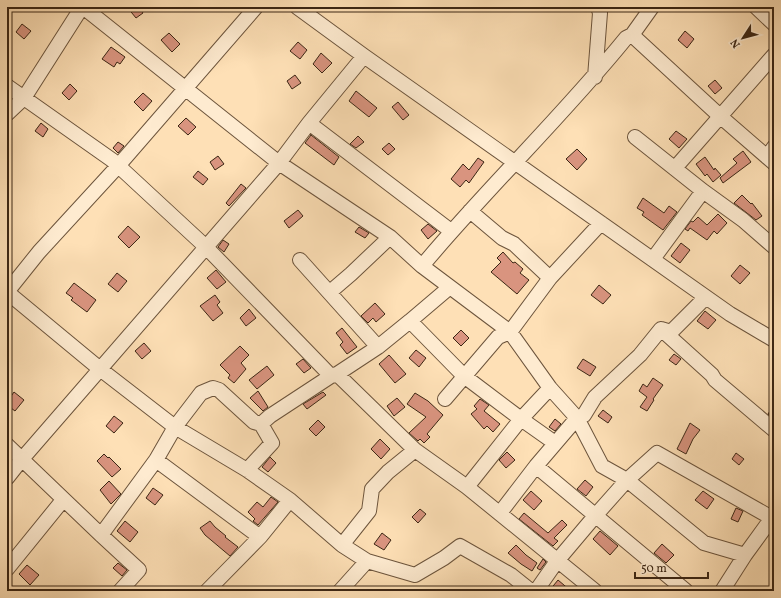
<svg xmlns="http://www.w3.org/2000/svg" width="781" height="598" viewBox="0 0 781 598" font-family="Vollkorn,serif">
<rect width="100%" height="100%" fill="#fee0b6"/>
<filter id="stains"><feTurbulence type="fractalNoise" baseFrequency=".005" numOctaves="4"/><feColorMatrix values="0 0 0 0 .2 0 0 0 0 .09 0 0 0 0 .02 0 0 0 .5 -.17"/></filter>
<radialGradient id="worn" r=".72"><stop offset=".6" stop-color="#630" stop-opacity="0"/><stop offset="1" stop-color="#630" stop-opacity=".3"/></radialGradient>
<!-- building -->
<path fill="#d9947f" stroke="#3b2614" d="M 127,7 L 139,7 L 143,13 L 136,18 Z
M 22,24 L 31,31 L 24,39 L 16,32 Z
M 685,31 L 694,39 L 687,48 L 678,40 Z
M 169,33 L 180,44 L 172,52 L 161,40 Z
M 298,42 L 307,50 L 300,59 L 290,51 Z
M 111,47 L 125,57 L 120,64 L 117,62 L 114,67 L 102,59 Z
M 321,53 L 332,63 L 322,73 L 313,64 Z
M 295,75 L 301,83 L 292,89 L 287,81 Z
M 715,80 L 722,88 L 715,94 L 708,86 Z
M 70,84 L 77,91 L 69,100 L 62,93 Z
M 356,91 L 377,108 L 369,117 L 349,101 Z
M 143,93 L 152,101 L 143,111 L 134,102 Z
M 398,102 L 409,115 L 403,120 L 392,107 Z
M 186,118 L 196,127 L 188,135 L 178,126 Z
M 41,123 L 48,129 L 43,137 L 35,131 Z
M 676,131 L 687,139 L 679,148 L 669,139 Z
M 311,135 L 339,157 L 334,165 L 305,143 Z
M 358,136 L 364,142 L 356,148 L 350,144 Z
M 118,142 L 124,146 L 118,153 L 113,148 Z
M 389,143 L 395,149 L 388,155 L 382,149 Z
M 577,149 L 587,159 L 577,170 L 566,159 Z
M 743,151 L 751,162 L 723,183 L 720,178 L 737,163 L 733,159 Z
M 218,156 L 224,164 L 215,170 L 210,162 Z
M 705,157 L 714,170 L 715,168 L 721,175 L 713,182 L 707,174 L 705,176 L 696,164 Z
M 478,158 L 484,162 L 469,183 L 466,180 L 460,187 L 451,179 L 463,164 L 469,170 Z
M 198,171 L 208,179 L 203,185 L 193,177 Z
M 241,184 L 246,188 L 229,206 L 226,203 Z
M 742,195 L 751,204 L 752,203 L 762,216 L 756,220 L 734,203 Z
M 643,198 L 664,213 L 669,206 L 677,212 L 663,230 L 642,215 L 644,212 L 637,208 Z
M 298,210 L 303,216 L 289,228 L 284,221 Z
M 718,214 L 727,223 L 717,234 L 714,231 L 707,240 L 690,228 L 688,231 L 685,229 L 691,221 L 693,222 L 698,217 L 707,225 Z
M 428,224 L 437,231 L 428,239 L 421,230 Z
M 128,226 L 140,237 L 129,248 L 118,237 Z
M 359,227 L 369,233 L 365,238 L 355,232 Z
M 223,240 L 229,244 L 224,252 L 218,247 Z
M 681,243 L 690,250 L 680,263 L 671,256 Z
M 503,252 L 513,263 L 515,262 L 523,269 L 520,273 L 529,280 L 517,294 L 491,272 L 501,262 L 497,258 Z
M 740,265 L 750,273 L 740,284 L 731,276 Z
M 216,270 L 226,282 L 217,289 L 207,278 Z
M 117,273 L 127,281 L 118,292 L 108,284 Z
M 74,283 L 96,300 L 87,312 L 71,300 L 73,298 L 66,293 Z
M 599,285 L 611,295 L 603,304 L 591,295 Z
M 215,295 L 220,302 L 217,305 L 223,313 L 213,321 L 200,306 Z
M 375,303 L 385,314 L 376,322 L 373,318 L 368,323 L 361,316 Z
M 249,309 L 256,318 L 246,326 L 240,318 Z
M 705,311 L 716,320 L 708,329 L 697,321 Z
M 342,328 L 357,347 L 347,354 L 340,345 L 343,342 L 336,333 Z
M 461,330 L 469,338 L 461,346 L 453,338 Z
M 144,343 L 151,351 L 142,359 L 135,351 Z
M 240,346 L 249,355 L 241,363 L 246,369 L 234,383 L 228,378 L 230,375 L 220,365 Z
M 416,350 L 426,358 L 419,367 L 409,358 Z
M 674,354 L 681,359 L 676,365 L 669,360 Z
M 389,355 L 406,374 L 395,383 L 379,364 Z
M 303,359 L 311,368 L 304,373 L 296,364 Z
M 583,359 L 596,367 L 590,376 L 577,368 Z
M 267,366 L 274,375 L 257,389 L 249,380 Z
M 653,378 L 663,385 L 653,399 L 654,400 L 647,411 L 640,407 L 647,397 L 639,391 L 643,384 L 647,387 Z
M 258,391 L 268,407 L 263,411 L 250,398 Z
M 14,392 L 24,400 L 15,411 L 7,405 L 7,402 Z
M 323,392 L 326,395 L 307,409 L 303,404 Z
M 415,393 L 428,401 L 443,415 L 427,434 L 430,437 L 424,443 L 420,439 L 418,441 L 409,433 L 426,417 L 407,404 Z
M 397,398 L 405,407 L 394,416 L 387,406 Z
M 480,399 L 489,405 L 484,411 L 500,424 L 493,432 L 487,426 L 484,429 L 471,414 L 477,409 L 474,406 Z
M 774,405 L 774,419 L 768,414 Z
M 603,410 L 612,417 L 608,423 L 598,416 Z
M 114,416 L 123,423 L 114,433 L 106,426 Z
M 555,419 L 561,424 L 555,431 L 549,427 Z
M 318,420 L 325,427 L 316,436 L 309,429 Z
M 690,423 L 700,430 L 693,439 L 686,454 L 677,449 Z
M 380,439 L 390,449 L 381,459 L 371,449 Z
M 507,452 L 515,460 L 506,468 L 499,460 Z
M 736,453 L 744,459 L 739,465 L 732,459 Z
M 104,454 L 108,458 L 109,457 L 121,469 L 112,477 L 97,461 Z
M 270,457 L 276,463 L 268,472 L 262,467 Z
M 585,480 L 593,487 L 586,496 L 577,489 Z
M 109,481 L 121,494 L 111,504 L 100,490 Z
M 153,488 L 163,495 L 155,505 L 146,498 Z
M 531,491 L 542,501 L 534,510 L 523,500 Z
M 703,491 L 714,499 L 707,509 L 695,500 Z
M 271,497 L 278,502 L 258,525 L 253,521 L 255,519 L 248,512 L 257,502 L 263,507 Z
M 736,508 L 743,511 L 738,522 L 731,519 Z
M 420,509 L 426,514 L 418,523 L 412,517 Z
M 524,513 L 548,533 L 562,520 L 567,525 L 554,538 L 558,541 L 553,546 L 519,519 Z
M 125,521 L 138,532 L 130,542 L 117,531 Z
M 210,521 L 215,527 L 226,536 L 225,537 L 238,547 L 230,556 L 205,535 L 200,528 Z
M 600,531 L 618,546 L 610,555 L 593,539 Z
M 382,533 L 391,540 L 384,550 L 374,544 Z
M 662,544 L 674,555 L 666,563 L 654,553 Z
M 516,545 L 526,555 L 537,563 L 532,571 L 521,564 L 508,553 Z
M 543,559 L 546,562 L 540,570 L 537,568 Z
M 118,563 L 127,570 L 122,576 L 113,568 Z
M 27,565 L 39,575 L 30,585 L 19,574 Z
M 558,580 L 571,591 L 549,591 Z"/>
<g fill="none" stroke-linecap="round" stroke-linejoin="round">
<!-- minor casing -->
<g stroke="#6c543c" stroke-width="16">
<path id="minor" d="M 83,7 L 279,163 L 390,237 L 422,266 L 510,332 L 550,388 L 577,418 L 602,466 L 627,480 L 704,543 L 745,555 L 774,515
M 297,7 L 364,56 L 730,314 L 774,340
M 756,7 L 774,24
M 632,35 L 721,117 L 774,163
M 595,77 L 600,13 L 598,7
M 7,86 L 112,160 L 206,247 L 331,376 L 337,374 L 415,450 L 467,487 L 595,591
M 7,114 L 24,98 L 82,7
M 309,123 L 451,231
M 635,137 L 703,191 L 743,220 L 774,247
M 767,157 L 774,147
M 675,168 L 774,55
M 470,211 L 502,238 L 514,244 L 550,278
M 653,259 L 703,191
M 300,260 L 378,347
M 422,266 C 488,187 562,117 626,38 L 632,35 L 652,7
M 7,292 L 100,369 L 175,427 L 247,470 L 290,500 L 342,545 L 367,561 L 415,575 L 444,558 L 460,546 L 511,575 L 531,591
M 7,292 L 39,252 L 118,166 L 256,7
M 330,292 L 351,274 L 390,237
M 410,321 L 464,376 L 521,419 L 555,443
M 661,329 L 712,375 L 715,380 L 774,430
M 337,374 L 378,347 L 410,321 L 450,287
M 445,399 L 498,337 L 510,332 L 550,278 L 601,223
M 261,424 L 270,416 L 331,376
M 7,445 L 101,535 L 139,570 L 120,591
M 156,460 L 260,537
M 536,466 L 686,591
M 7,478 L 22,459 L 279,163 L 309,123 L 364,56
M 467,487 L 521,419 L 550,388
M 500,513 L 536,466 L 577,418 L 584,415 L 595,397 L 640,355 L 661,329 L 671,332 L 706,297
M 101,535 L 156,460 L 175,427 L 201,393 L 213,388 L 219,390 L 254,422 L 261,424 L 272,443 L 247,470
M 342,545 L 369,511 L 372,489 L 388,472 L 415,450
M 7,569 L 63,500
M 207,591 L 260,537 L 290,500
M 340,591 L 367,561
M 536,591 L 557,561 L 595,516 L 627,480 L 657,453 L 772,518
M 722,591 L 745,555"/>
</g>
<!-- minor -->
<use href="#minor" stroke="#feebd0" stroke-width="14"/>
</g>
<!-- margin -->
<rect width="781" height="598" fill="none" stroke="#fee0b6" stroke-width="24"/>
<rect x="8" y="8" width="765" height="582" fill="none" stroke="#3b2614" stroke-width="2"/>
<rect x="12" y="12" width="757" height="574" fill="none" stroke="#3b2614"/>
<!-- north arrow -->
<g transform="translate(743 38) rotate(234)" stroke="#feebd0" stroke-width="3" paint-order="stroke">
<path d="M0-3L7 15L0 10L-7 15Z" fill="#3b2614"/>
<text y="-6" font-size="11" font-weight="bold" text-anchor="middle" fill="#3b2614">N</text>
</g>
<!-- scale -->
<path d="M635 572v6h73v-6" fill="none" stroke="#3b2614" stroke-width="2"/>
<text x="641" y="572" font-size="12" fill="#3b2614" stroke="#feebd0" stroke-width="3" paint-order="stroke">50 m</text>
<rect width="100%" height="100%" filter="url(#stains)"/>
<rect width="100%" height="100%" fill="url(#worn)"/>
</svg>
